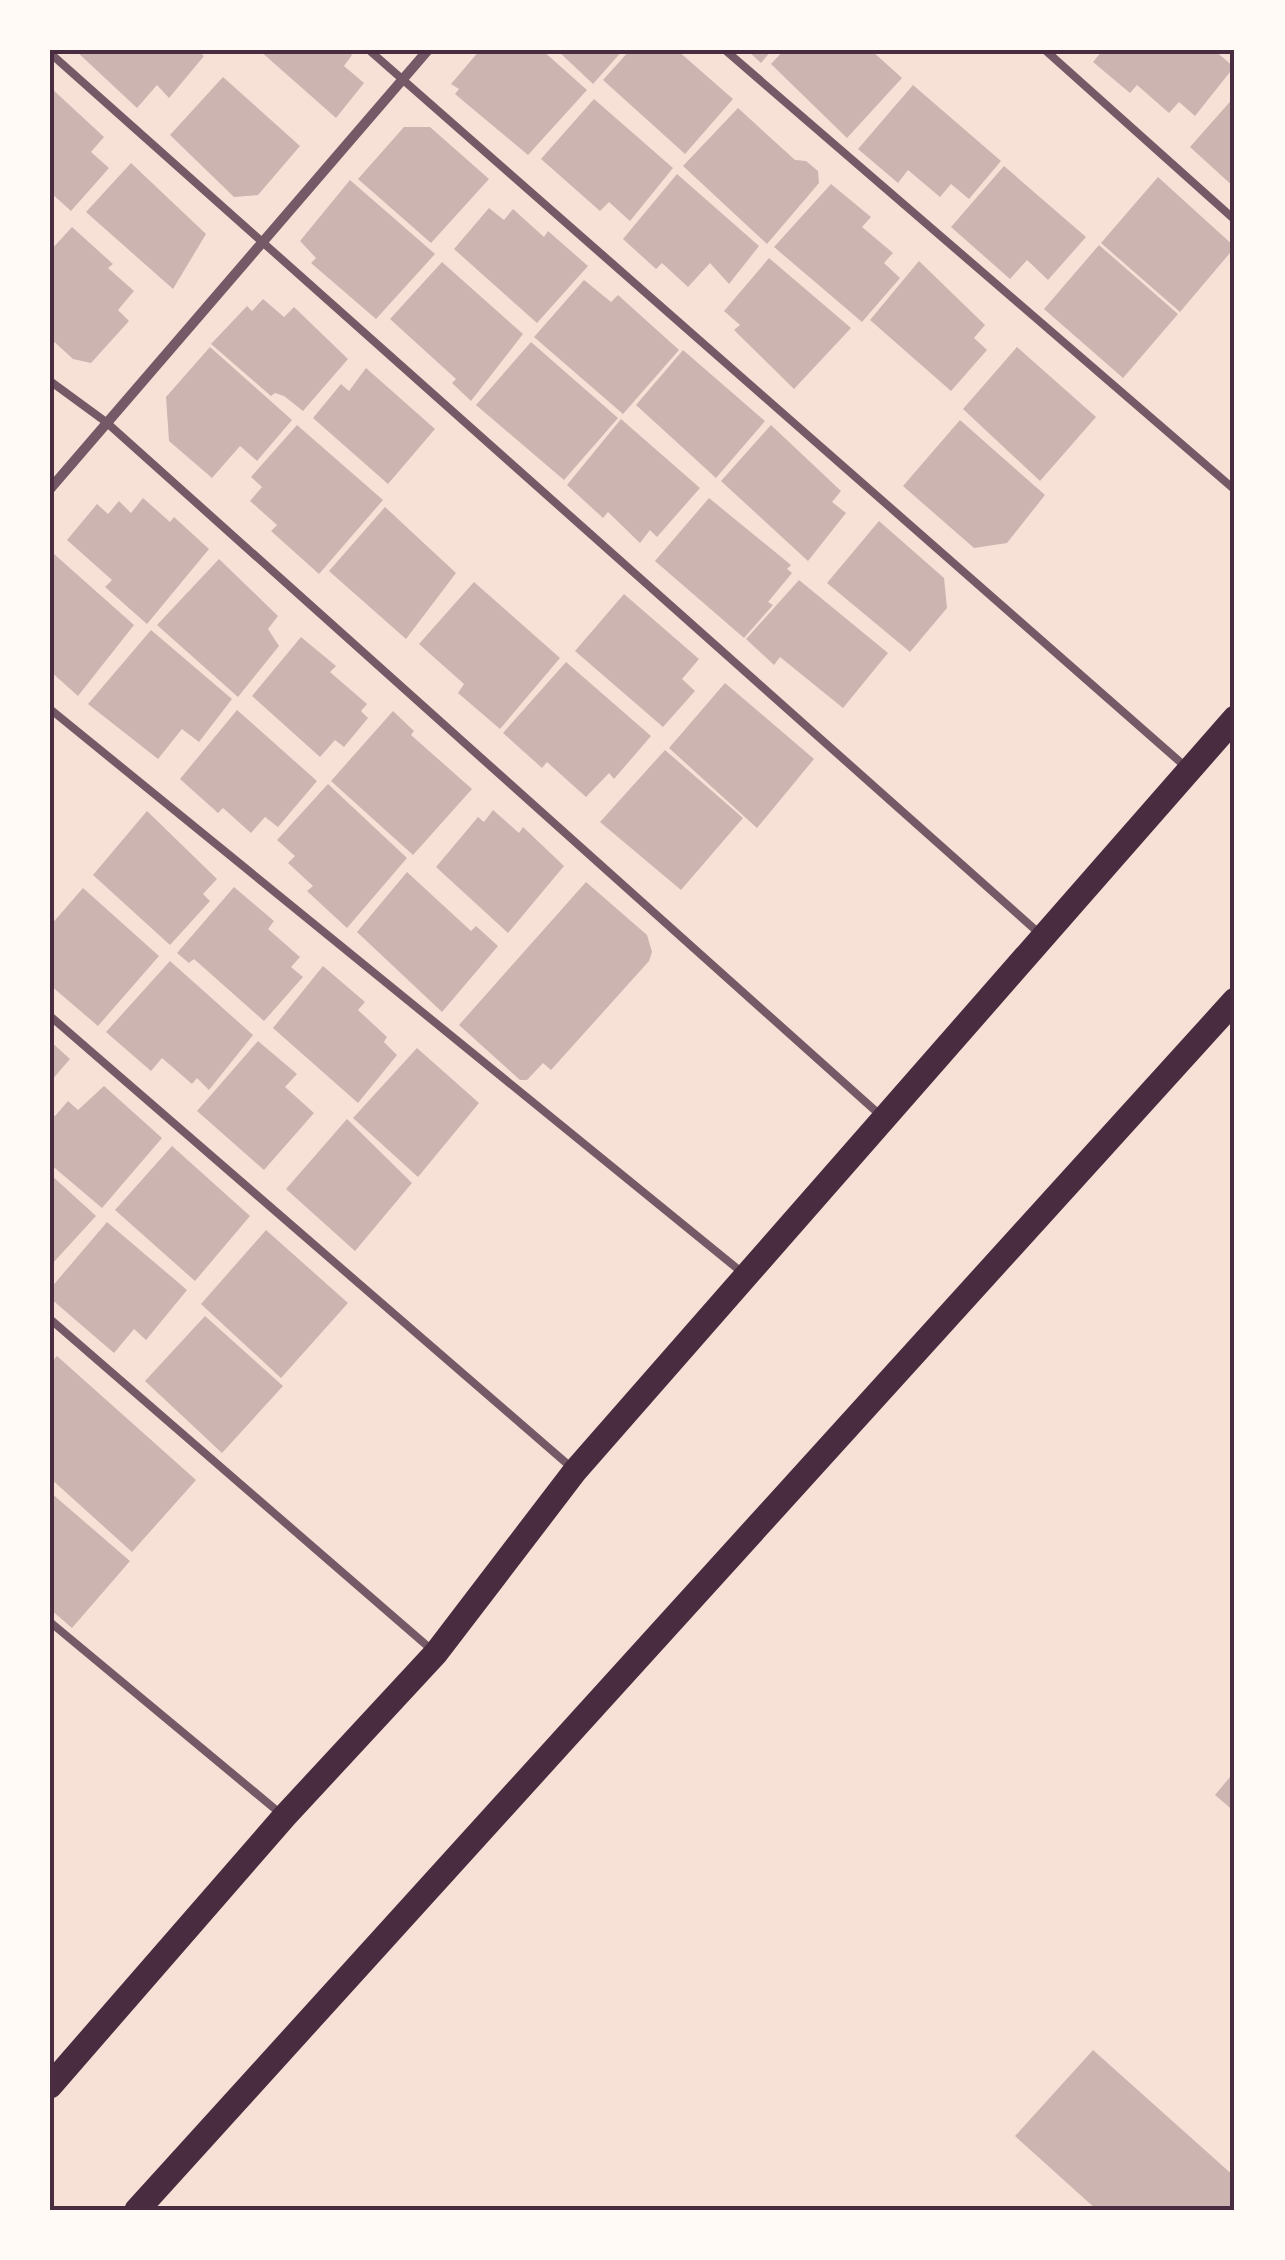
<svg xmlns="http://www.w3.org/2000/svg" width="1285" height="2260" viewBox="0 0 1285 2260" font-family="'Roboto Condensed',sans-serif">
<rect width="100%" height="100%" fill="#f7e1d7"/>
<!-- building -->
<path fill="#ccb4b1" d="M 75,50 L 197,50 L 204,56 L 169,98 L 157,85 L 137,108 Z
M 259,50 L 346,50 L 352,55 L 344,66 L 364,83 L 336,118 Z
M 480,50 L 542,50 L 587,90 L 528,155 L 455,94 L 459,89 L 451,84 Z
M 557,50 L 623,50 L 593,84 Z
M 630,50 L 677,50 L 733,99 L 685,154 L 603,80 Z
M 747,50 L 772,50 L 761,63 Z
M 784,50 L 871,50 L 902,78 L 847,138 L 771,64 Z
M 1103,50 L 1214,50 L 1234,67 L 1195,116 L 1179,102 L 1169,113 L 1137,85 L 1130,93 L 1093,62 Z
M 223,77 L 300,146 L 258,195 L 234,197 L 170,135 Z
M 913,85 L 1001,161 L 969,199 L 951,184 L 940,197 L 908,170 L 898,183 L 858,149 Z
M 50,87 L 104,137 L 91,152 L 109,168 L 71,211 L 50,192 Z
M 1235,96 L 1235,188 L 1190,147 Z
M 594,99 L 673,168 L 630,221 L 609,202 L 600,211 L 541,159 Z
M 738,108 L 795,160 L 806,161 L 818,171 L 819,183 L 767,244 L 683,166 Z
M 404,127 L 430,127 L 489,179 L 431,243 L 358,179 Z
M 131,163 L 206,234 L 173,289 L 86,212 Z
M 1004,166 L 1086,237 L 1048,280 L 1027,260 L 1010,279 L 951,227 Z
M 677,174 L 759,246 L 729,284 L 710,263 L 688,287 L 662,263 L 656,269 L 623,239 Z
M 1158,177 L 1235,247 L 1180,312 L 1101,243 Z
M 350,180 L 435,254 L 376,319 L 311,263 L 316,258 L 300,241 Z
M 831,184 L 871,217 L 862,227 L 893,253 L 884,263 L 900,278 L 862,322 L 774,247 Z
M 489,208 L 504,220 L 513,209 L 544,237 L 548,231 L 588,266 L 537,323 L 454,249 Z
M 72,227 L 113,264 L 108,268 L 134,291 L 118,310 L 129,321 L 91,363 L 73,359 L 50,338 L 50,251 Z
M 1099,245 L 1178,314 L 1123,378 L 1044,309 Z
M 769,258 L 851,328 L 794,389 L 734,330 L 740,325 L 724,311 Z
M 919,261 L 985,325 L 974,338 L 987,350 L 951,391 L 870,320 Z
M 442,262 L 523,334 L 471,401 L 452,383 L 456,379 L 390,319 Z
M 584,280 L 611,302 L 618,295 L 679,350 L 623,414 L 534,337 Z
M 263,299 L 284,317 L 294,307 L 348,359 L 303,411 L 284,396 L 275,393 L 271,396 L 211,344 L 247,306 L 252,311 Z
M 531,342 L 618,418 L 564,480 L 476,405 Z
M 210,347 L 292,420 L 257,461 L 240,446 L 212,478 L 169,441 L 166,397 Z
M 1017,347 L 1096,417 L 1040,481 L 963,409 Z
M 683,350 L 765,421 L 716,478 L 636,405 Z
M 366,368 L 435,429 L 388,484 L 313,418 L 341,384 L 349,391 Z
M 621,419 L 700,488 L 657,537 L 650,530 L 640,543 L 608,512 L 603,518 L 567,485 Z
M 960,420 L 1045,495 L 1007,543 L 974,548 L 903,486 Z
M 297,425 L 383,500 L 319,574 L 271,531 L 277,525 L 250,501 L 262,487 L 251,477 Z
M 771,425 L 841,491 L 832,502 L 846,513 L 808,561 L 721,481 Z
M 143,498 L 170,522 L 174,517 L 209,549 L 147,624 L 105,587 L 112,580 L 67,540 L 97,504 L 108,514 L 119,501 L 131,513 Z
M 709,498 L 791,565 L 787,569 L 792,573 L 768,602 L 773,605 L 744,638 L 655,561 Z
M 385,507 L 456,573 L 406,639 L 329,571 Z
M 879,521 L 944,578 L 947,608 L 910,652 L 827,583 Z
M 54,554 L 134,625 L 78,696 L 50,671 Z
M 219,559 L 278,616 L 268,629 L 279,646 L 238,697 L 157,625 Z
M 799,580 L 888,653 L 843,708 L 780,657 L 774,665 L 746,639 Z
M 474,582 L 560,658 L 500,729 L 458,693 L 464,684 L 419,644 Z
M 624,594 L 699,659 L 682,679 L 695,691 L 663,727 L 575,651 Z
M 151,630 L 232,699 L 199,742 L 182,729 L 158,759 L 88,704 Z
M 301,637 L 336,666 L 330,672 L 367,704 L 361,711 L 368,718 L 344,747 L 335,740 L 320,757 L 252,696 Z
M 566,662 L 651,736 L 614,779 L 609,773 L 586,797 L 547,762 L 542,768 L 503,733 Z
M 725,683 L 814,759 L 757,828 L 669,748 Z
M 237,710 L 317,781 L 278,827 L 265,817 L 251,833 L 223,808 L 218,813 L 180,779 Z
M 393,711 L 414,731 L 411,735 L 472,789 L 413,855 L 331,781 Z
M 665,750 L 743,818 L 681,890 L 600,822 Z
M 328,784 L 407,858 L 347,928 L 307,891 L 313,886 L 288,863 L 295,856 L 277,840 Z
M 493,810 L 519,833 L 523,827 L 564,866 L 508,933 L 436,867 L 478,817 L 484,822 Z
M 147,811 L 217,879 L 203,894 L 210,901 L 170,945 L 93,875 Z
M 407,872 L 471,931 L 476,926 L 498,946 L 442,1012 L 357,932 Z
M 586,882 L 647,935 L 652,952 L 649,961 L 551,1070 L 543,1063 L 527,1080 L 520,1080 L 459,1025 Z
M 234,887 L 274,921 L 268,929 L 300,957 L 291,967 L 303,977 L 264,1021 L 194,959 L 189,963 L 177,953 Z
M 83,888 L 159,956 L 98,1026 L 50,985 L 50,926 Z
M 170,961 L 253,1035 L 209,1090 L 197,1078 L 192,1084 L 162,1058 L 151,1071 L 106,1032 Z
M 323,966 L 365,1002 L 358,1010 L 387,1037 L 384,1042 L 397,1055 L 358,1103 L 273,1028 Z
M 50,1041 L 70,1059 L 50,1082 Z
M 258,1041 L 297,1074 L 285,1087 L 314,1113 L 264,1170 L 197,1111 Z
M 417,1048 L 479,1103 L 418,1177 L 353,1118 Z
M 104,1086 L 162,1138 L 102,1208 L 50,1164 L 50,1112 L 55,1116 L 68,1101 L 78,1110 Z
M 347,1119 L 412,1183 L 355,1251 L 286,1189 Z
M 172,1146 L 250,1216 L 195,1281 L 115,1210 Z
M 50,1174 L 96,1216 L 52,1264 L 50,1262 Z
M 107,1222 L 187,1290 L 146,1340 L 134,1329 L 114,1353 L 50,1298 L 50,1289 Z
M 266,1230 L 348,1303 L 281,1378 L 201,1304 Z
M 205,1316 L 283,1386 L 222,1453 L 145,1381 Z
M 57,1356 L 196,1480 L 132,1552 L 50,1478 L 50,1364 Z
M 50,1492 L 130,1561 L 72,1628 L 50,1609 Z
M 1235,1771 L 1235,1812 L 1215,1795 Z
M 1093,2050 L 1235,2177 L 1235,2210 L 1097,2210 L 1015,2136 Z"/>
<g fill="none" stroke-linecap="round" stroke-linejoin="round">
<!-- service -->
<path stroke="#755966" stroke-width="8" d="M 369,50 L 1187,768
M 725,50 L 1235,490
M 1045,50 L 1235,220
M 50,53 L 1040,934
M 50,381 L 106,422 L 879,1114
M 50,709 L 744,1274
M 50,1016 L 572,1468
M 50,1319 L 432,1650
M 50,1622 L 281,1814"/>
<!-- minor -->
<path stroke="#755966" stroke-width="10" d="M 50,489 L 428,50"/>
<!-- primary -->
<path stroke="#4a2c40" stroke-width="25" d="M 50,2086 L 284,1817 L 436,1653 L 575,1471 L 1235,718
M 137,2210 L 1235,1000"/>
</g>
<!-- border -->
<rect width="1285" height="2260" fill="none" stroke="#fffaf5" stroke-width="105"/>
<rect x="52" y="52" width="1180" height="2156" fill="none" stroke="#4a2c40" stroke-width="4"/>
</svg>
